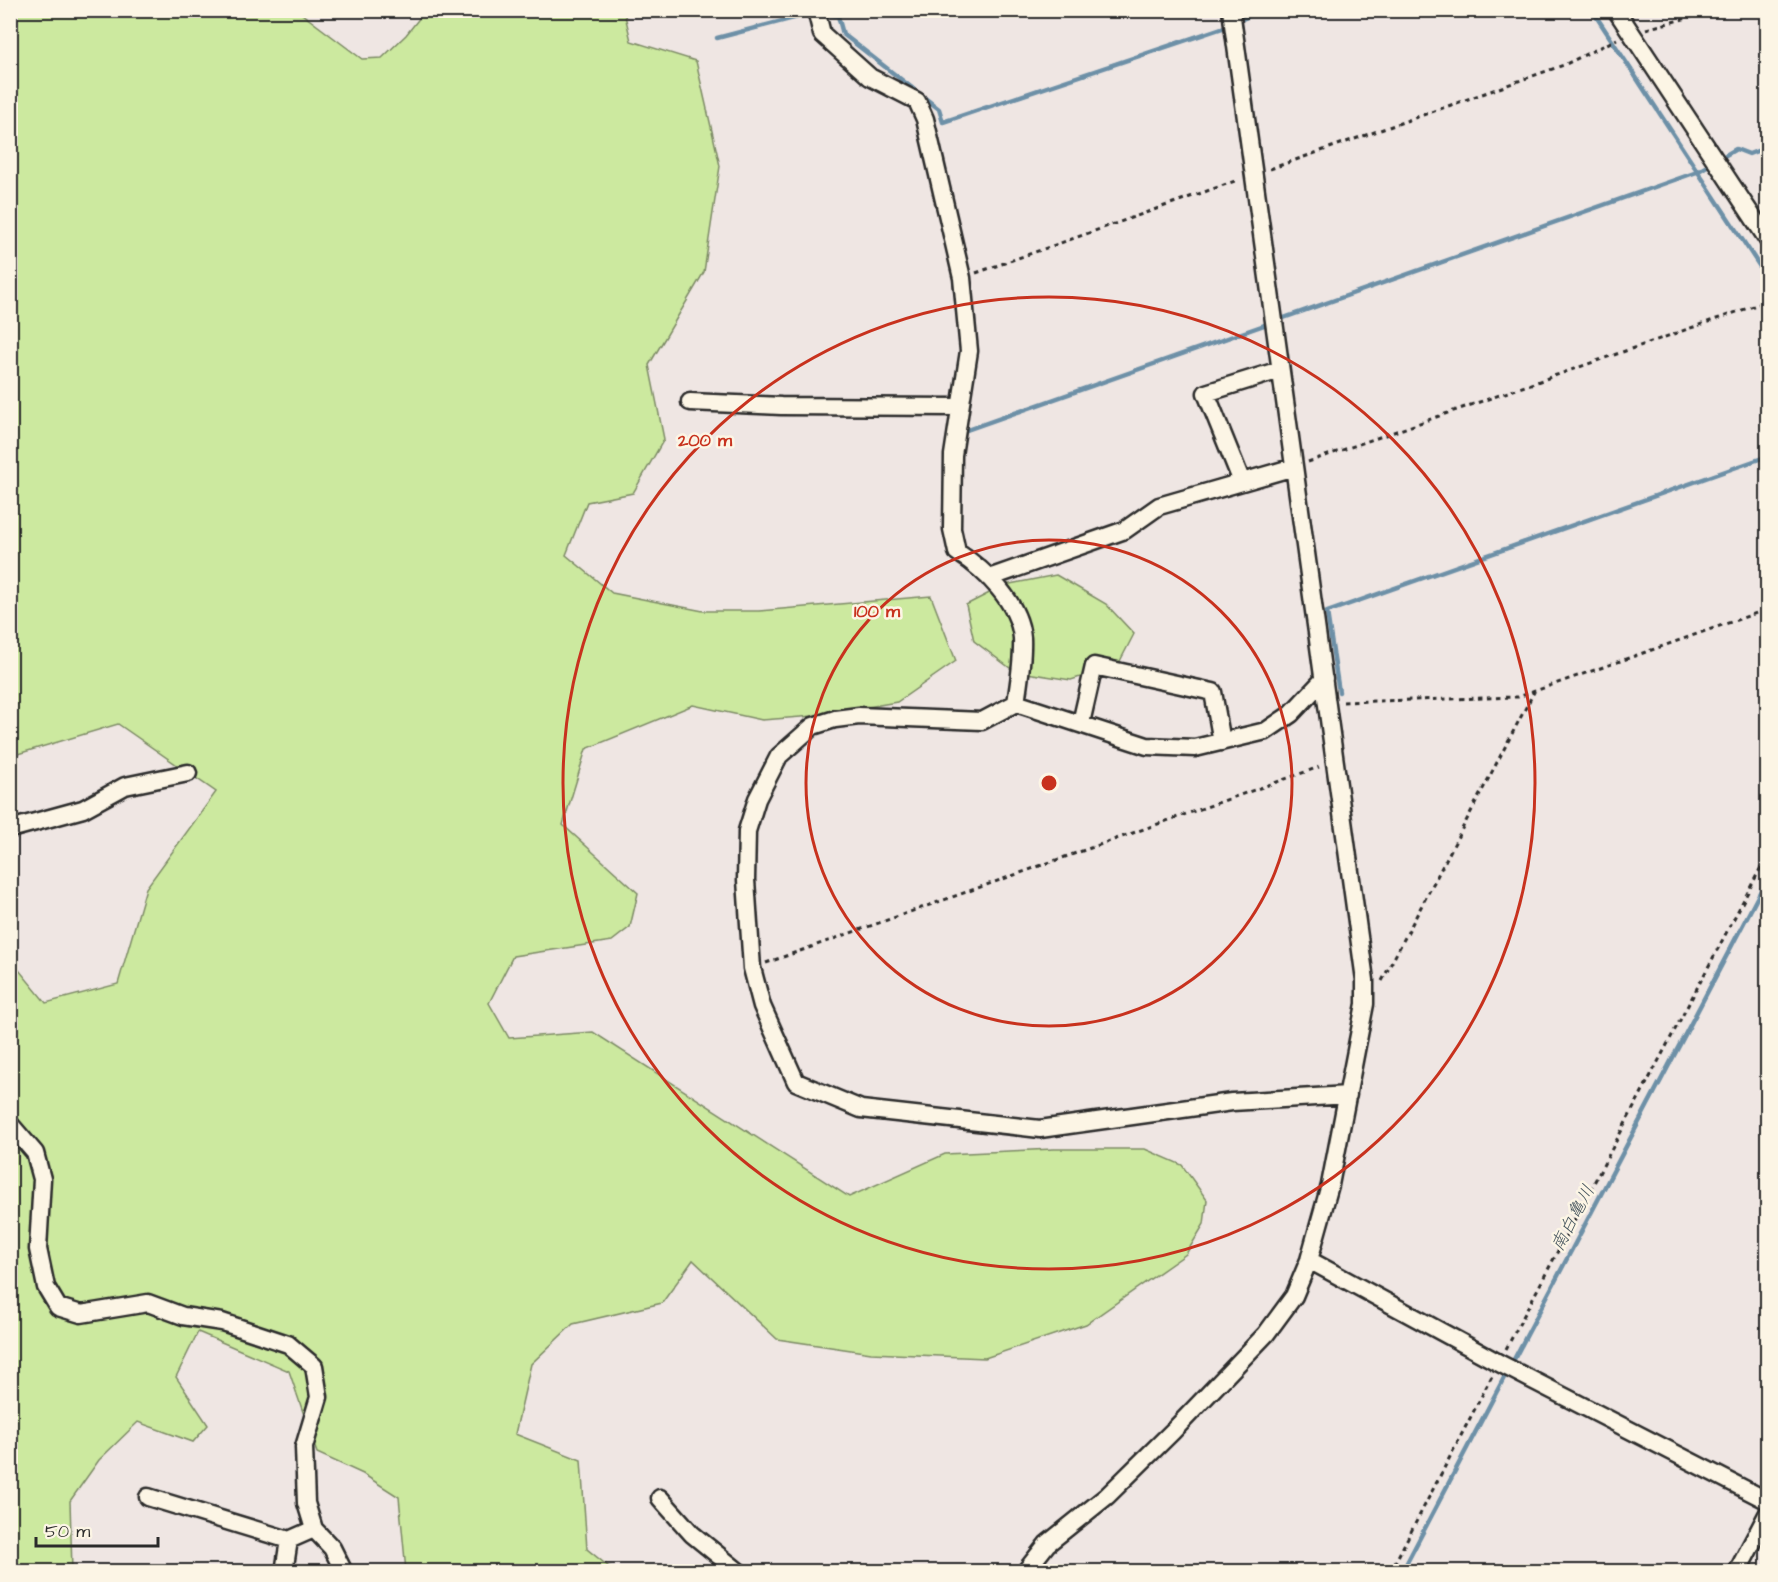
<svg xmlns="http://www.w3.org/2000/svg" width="1778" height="1582" viewBox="0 0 1778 1582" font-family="'Architects Daughter','Klee One',sans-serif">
<rect width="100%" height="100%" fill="#efe6e3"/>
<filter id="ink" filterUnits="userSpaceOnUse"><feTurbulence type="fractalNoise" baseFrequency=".0167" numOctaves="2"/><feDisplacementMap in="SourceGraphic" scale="12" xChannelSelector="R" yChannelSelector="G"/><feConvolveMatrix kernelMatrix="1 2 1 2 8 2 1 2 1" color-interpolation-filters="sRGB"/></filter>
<g filter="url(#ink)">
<!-- green -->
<path fill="#cce99f" stroke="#7c8a65" stroke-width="1.5" d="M 11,11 L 298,11 L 362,59 L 382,58 L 406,35 L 425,11 L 624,11 L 631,41 L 696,61 L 720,166 L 704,272 L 649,365 L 664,439 L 633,493 L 587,502 L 566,555 L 612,593 L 703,611 L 759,611 L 931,596 L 956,661 L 897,702 L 814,716 L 762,720 L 693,705 L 586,749 L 563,825 L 638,893 L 630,927 L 612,941 L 513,956 L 489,1003 L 509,1038 L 593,1032 L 849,1197 L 945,1154 L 1054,1149 L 1145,1149 L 1182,1165 L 1207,1200 L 1204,1224 L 1186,1254 L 1086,1324 L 985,1358 L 871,1353 L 777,1339 L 693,1260 L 662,1303 L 573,1324 L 531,1364 L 515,1434 L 581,1460 L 587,1549 L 614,1571 L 406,1571 L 399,1497 L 363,1474 L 317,1453 L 289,1371 L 198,1332 L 176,1377 L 208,1425 L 193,1442 L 138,1422 L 99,1460 L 70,1501 L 72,1571 L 11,1571 L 10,959 L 46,1003 L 118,984 L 146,888 L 216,792 L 118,724 L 11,756 Z
M 1056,575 L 1106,604 L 1134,634 L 1118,665 L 1071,680 L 1014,671 L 974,641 L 966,605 L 1005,585 Z"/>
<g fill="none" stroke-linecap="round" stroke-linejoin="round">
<!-- stream -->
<path stroke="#6d90a7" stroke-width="4.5" d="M 1592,10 L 1768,279
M 821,14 L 838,16 L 843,34 L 939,109 L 943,122 L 1228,26
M 1236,22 L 1262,10
M 717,38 L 813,13
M 1719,159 L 1736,149 L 1749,154 L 1768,147
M 1278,320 L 1697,172 L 1712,163
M 964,431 L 1270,323
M 1339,692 L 1327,612 L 1768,456
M 1511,1365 L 1768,877
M 1402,1572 L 1507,1372"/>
<!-- minor casing -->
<g stroke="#2b2b2b" stroke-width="21">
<path id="minor" d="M 816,10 L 822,34 L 870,77 L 917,101 L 925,119 L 962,278 L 969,351 L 953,455 L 952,529 L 957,552 C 985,570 1019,602 1022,638 C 1023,660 1019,682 1016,703
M 1616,10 L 1768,240
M 690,402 L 781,406 L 959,407
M 1242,482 L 1206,393 L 1280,370
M 989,578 L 1125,530 L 1159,506 L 1294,467
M 1324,679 L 1291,714 L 1266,731 L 1195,748 L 1147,746 L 1016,703 L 982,721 L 859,716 L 835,719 L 813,726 L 779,756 L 757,799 L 747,831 L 746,880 L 752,968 L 762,1006 L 796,1082 L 861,1109 L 1040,1129 L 1232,1102 L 1348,1095
M 1081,723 L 1094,666 L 1213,692 L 1222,742
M 10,829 L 83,809 L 125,786 L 188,773
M 10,1124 L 35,1153 L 42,1179 L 38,1249 L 46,1287 L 58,1307 L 81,1314 L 148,1303 L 183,1316 L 222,1322 L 288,1344 L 314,1366 L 319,1397 L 304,1447 L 306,1503 L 314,1529 L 332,1548 L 344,1572
M 1309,1260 L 1499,1363 L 1768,1501
M 148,1497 L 289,1540 L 314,1529
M 660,1498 L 692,1534 L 739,1572
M 284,1572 L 289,1540
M 1025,1572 L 1047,1544 L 1107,1496 L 1173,1431 L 1266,1334 L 1294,1296 L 1309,1260 L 1330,1185 L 1365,1004 L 1365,980 L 1231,10
M 1737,1572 L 1768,1513"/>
</g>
<!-- path -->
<path stroke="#2b2b2b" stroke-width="3" stroke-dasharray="4.5 4.5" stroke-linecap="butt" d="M 1646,29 L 1717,10
M 1270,169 L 1564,65 L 1617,39
M 976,273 L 1238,180
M 1308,462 L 1768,301
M 1343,702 L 1518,697 L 1768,609
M 766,963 L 1319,767
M 1382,981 L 1534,692
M 1506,1349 L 1768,854
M 1390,1572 L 1492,1376"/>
<!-- minor -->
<use href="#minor" stroke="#fcf5e5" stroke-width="16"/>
</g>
</g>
<!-- distance rings -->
<g fill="none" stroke="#c8321e" stroke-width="3">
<circle cx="1049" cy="783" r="243"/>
<circle cx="1049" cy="783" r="486"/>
</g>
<g text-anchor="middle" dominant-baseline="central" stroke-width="5" stroke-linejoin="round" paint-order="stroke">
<!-- water labels -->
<g font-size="18" font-style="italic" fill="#46555e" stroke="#fcf5e5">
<text transform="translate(1573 1218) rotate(-62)">南白亀川</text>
</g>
</g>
<circle cx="1049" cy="783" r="9" fill="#c8321e" stroke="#fcf5e5" stroke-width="3"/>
<g font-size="18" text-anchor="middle" font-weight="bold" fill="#c8321e" stroke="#fcf5e5" stroke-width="5" stroke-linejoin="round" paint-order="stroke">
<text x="705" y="446">200 m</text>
<text x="877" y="617">100 m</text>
</g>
<!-- margin -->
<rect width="1778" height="1582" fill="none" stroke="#fcf5e5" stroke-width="36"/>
<rect x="18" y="18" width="1742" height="1546" fill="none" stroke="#2b2b2b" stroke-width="2" filter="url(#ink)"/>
<!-- scale -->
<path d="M36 1537v9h122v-9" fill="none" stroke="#2b2b2b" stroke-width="3"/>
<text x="45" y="1537" font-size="18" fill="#2b2b2b" stroke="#fcf5e5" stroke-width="4.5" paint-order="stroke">50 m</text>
</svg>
